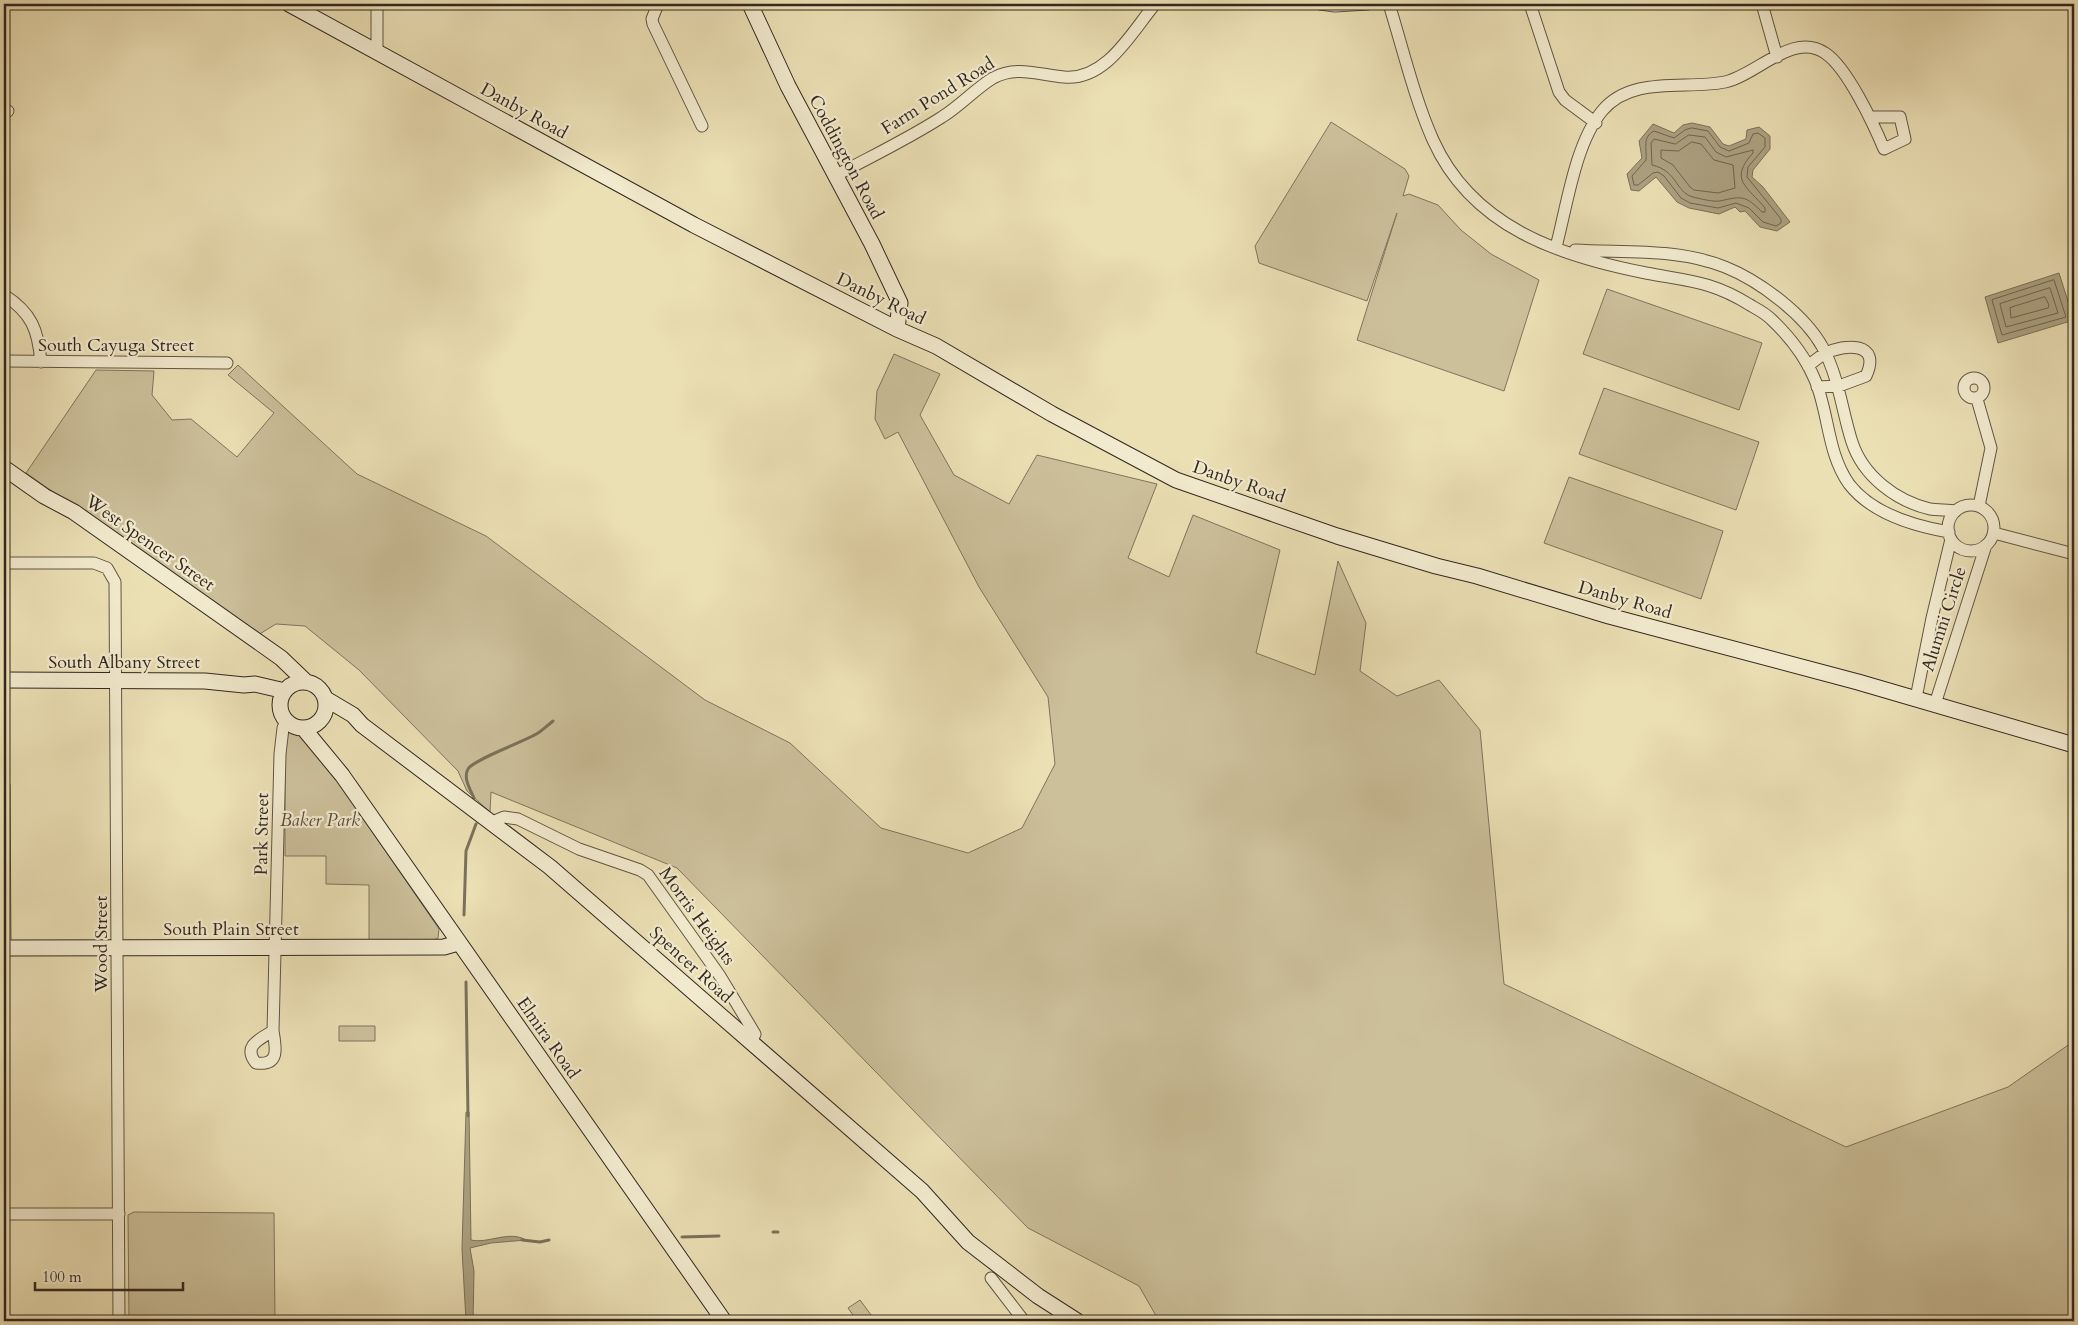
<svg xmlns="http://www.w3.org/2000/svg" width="2078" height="1325" viewBox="0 0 2078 1325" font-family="Cardo,serif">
<rect width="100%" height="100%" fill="#ebdfb4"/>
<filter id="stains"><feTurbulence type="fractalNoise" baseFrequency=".004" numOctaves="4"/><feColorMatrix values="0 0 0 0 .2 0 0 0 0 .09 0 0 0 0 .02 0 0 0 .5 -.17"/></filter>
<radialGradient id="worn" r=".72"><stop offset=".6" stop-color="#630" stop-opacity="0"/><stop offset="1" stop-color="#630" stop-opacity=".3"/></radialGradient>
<!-- green -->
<path fill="#ccc09b" stroke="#7f745d" d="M 1331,122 L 1405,169 L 1409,176 L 1403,196 L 1409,194 L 1438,205 L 1461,230 L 1491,254 L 1539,280 L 1504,391 L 1357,340 L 1397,213 L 1367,301 L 1259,263 L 1255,246 Z
M 1607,289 L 1762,343 L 1739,410 L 1583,354 Z
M 894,354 L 940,374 L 920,415 L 954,475 L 1009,504 L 1037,455 L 1157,484 L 1128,558 L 1169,577 L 1193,515 L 1280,550 L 1256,653 L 1315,675 L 1338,561 L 1366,623 L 1360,671 L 1397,696 L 1439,680 L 1480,730 L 1504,984 L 1846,1147 L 2008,1087 L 2074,1041 L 2074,1321 L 1159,1321 L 1139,1286 L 1028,1228 L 677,868 L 491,792 L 490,812 L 467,791 L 458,771 L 359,670 L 305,626 L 276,624 L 258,635 L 26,473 L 96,370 L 154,371 L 152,395 L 172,420 L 191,419 L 237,457 L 274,413 L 228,375 L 238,365 L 357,474 L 486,536 L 705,700 L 790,743 L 881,828 L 968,853 L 1022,828 L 1055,764 L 1048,697 L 979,587 L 898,432 L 885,439 L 875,419 L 877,391 Z
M 1604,388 L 1759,442 L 1736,510 L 1579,454 Z
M 1569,477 L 1723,531 L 1701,599 L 1544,543 Z
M 289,728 L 308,738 L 439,929 L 438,938 L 434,940 L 369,940 L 369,885 L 326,884 L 326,856 L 285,856 L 285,750 Z
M 339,1026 L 375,1026 L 375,1041 L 339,1041 Z
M 134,1212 L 274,1213 L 275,1321 L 129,1321 L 128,1215 Z
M 860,1300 L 874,1319 L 870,1321 L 857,1321 L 848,1308 Z"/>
<!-- water -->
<path fill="#aca181" stroke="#7b715a" d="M 1692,123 L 1710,127 L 1723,144 L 1729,146 L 1746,139 L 1747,130 L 1759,127 L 1770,136 L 1770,149 L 1753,170 L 1752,177 L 1763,187 L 1790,222 L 1777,231 L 1760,227 L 1745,211 L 1740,212 L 1735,207 L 1719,214 L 1689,208 L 1677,202 L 1656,177 L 1639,191 L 1631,190 L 1627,174 L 1642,158 L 1639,141 L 1653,124 L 1674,133 L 1683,125 Z
M 2059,273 L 2074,320 L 1998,343 L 1985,297 Z
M 466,1112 L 469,1112 L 471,1240 C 488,1244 509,1230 526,1240 L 491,1243 L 470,1248 L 474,1271 L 473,1321 L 466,1321 L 462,1249 Z"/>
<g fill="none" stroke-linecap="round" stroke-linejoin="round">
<!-- shore -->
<path stroke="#6f6450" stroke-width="1" d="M 1692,128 L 1708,131 L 1720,147 L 1729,151 L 1749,143 L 1753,134 L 1758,133 L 1765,138 L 1765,147 L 1748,167 L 1747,177 L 1781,219 L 1781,223 L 1776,226 L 1763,222 L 1749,208 L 1736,203 L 1718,208 L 1690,203 L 1681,198 L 1664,176 L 1658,172 L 1653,173 L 1638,185 L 1634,185 L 1632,176 L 1646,160 C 1647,148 1642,137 1654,131 L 1674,138 L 1685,130 Z
M 1689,135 L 1705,137 L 1716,152 L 1726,157 L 1753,150 L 1753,153 C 1728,180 1748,187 1765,208 L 1765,212 L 1762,212 C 1745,195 1742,196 1720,201 C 1713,202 1701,199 1693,197 C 1675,192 1678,171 1652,165 L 1651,143 L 1654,139 L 1675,144 Z
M 1692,142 L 1701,144 L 1714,160 L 1733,165 L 1735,188 L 1718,193 L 1694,190 L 1690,187 L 1673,165 L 1661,158 L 1661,150 L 1678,151 Z
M 2054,280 L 2066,317 L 2002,335 L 1992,300 Z
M 2050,288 L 2058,313 L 2006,327 L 2000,304 Z
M 2045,297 L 2049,305 L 2048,308 L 2011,318 L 2010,308 Z"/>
<!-- stream -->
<path stroke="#7b715a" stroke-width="3" d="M 474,798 C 470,789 463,778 468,769 C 474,759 524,742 538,733 C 543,730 548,725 553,721
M 464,915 L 466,851 L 476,824
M 466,982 L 468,1116
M 773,1232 L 778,1232
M 682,1237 L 719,1236
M 522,1240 L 540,1242 L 549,1240"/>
<!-- street casing -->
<g stroke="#605644" stroke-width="13">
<path id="street" d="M 377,4 L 377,52
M 658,4 L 652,19 L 653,24 L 702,126
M 1320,4 L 1335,6 L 1368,4
M 1389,4 C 1403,49 1414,97 1433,140 C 1472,227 1559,256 1646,273 C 1688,281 1712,281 1750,305 C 1757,309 1765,313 1771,319 C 1789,336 1805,356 1815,380 C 1829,413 1827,453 1849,484 C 1872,514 1914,526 1949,532
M 1530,4 L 1559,92 L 1565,100 L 1596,123
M 1762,4 L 1777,57
M 4,111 L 8,111
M 835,176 C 870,157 908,139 942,117 C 960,106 975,89 993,78 C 1017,65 1039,75 1064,77 C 1106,81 1132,32 1155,4
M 1556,247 C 1567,206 1575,144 1602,111 C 1632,75 1685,90 1725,82 C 1757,75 1793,31 1825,53 C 1847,67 1874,125 1884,149 L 1905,139 L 1900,117 L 1871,117
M 1575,250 C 1625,253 1677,248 1725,267 C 1760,281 1805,315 1823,348 C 1839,378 1842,411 1852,442 C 1863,476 1896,501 1930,509 C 1938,510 1948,510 1956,511
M 4,295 C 32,313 38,330 41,362
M 4,361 L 227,363
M 1808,366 C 1813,362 1819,357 1824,354 C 1845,343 1882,342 1866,376 L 1839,386 L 1817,387
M1964 388a10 10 0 1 1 20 0a10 10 0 1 1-20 0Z
M 1977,399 L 1991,448 L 1979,506
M1948 528a23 23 0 1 1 46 0a23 23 0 1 1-46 0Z
M 1994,533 L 2074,554
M 4,563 L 94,563 L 107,568 L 115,582 L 119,1321
M 1916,698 L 1932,618 L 1951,539
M 1935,704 L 1986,545
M 4,786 L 5,948
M 492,822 L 504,817 L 518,819 L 579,849 L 640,870 L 648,875 L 720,976 L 755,1034 L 751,1043
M 273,1031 L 280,754 L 283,728 L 286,721
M 273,1031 C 276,1048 280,1066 256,1063 C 242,1046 260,1039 273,1031 Z
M 4,1214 L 119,1214
M 991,1278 L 1024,1321"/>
</g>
<!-- secondary casing -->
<g stroke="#32281f" stroke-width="17">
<path id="secondary" d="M 289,4 L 694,225 L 897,329 L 936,346 L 1052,414 L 1176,480 L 1337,536 L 1436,566 L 1477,576 L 1609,616 L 1858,682 L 2074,745
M 750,4 L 788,86 L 872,244 L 900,303 L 897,329
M 4,468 L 44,496 L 74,512 L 281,658 L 304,680
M 4,680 L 205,681 L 244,685 L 255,684 L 285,691
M280 705a23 23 0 1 1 46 0a23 23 0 1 1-46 0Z
M 326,699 L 353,715 L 362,725 L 550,867 L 922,1191 L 968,1242 L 1038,1296 L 1077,1321
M 304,729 L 342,775 L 724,1321
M 4,948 L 444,947 L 458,943"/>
</g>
<!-- street -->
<use href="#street" stroke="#f2eace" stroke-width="11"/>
<!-- secondary -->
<use href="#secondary" stroke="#f2eace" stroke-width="15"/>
</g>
<g text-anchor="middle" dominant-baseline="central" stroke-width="4.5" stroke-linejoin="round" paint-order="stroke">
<!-- street labels -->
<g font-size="18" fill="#32281f" stroke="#f2eace">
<text transform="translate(938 96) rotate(-32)">Farm Pond Road</text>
<text transform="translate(524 111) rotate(29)">Danby Road</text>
<text transform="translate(846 157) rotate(62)">Coddington Road</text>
<text transform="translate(881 299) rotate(26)">Danby Road</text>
<text x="116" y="345">South Cayuga Street</text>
<text transform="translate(1239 482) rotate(19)">Danby Road</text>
<text transform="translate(150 543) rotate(35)">West Spencer Street</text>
<text transform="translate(1625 600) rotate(16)">Danby Road</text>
<text transform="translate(1944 619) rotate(-72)">Alumni Circle</text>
<text x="124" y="662">South Albany Street</text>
<text transform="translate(262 834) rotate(-89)">Park Street</text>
<text transform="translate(697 916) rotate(54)">Morris Heights</text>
<text x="231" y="929">South Plain Street</text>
<text transform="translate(101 944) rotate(-90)">Wood Street</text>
<text transform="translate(691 965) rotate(42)">Spencer Road</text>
<text transform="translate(548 1038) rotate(55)">Elmira Road</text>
</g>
<!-- park labels -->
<g font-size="18" font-style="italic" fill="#584e3e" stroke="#f2eace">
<text x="320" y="820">Baker Park</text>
</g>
</g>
<!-- margin -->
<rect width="2078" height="1325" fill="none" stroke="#ebdfb4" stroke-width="20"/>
<rect x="5" y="5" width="2068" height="1315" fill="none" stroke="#32281f" stroke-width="2.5"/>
<rect x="10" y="10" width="2058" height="1305" fill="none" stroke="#32281f"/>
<!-- scale -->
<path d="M35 1282v8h148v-8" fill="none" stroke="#32281f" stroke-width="2.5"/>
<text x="42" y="1282" font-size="15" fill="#32281f" stroke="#f2eace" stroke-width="4" paint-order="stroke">100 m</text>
<rect width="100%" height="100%" filter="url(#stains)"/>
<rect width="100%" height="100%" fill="url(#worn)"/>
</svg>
